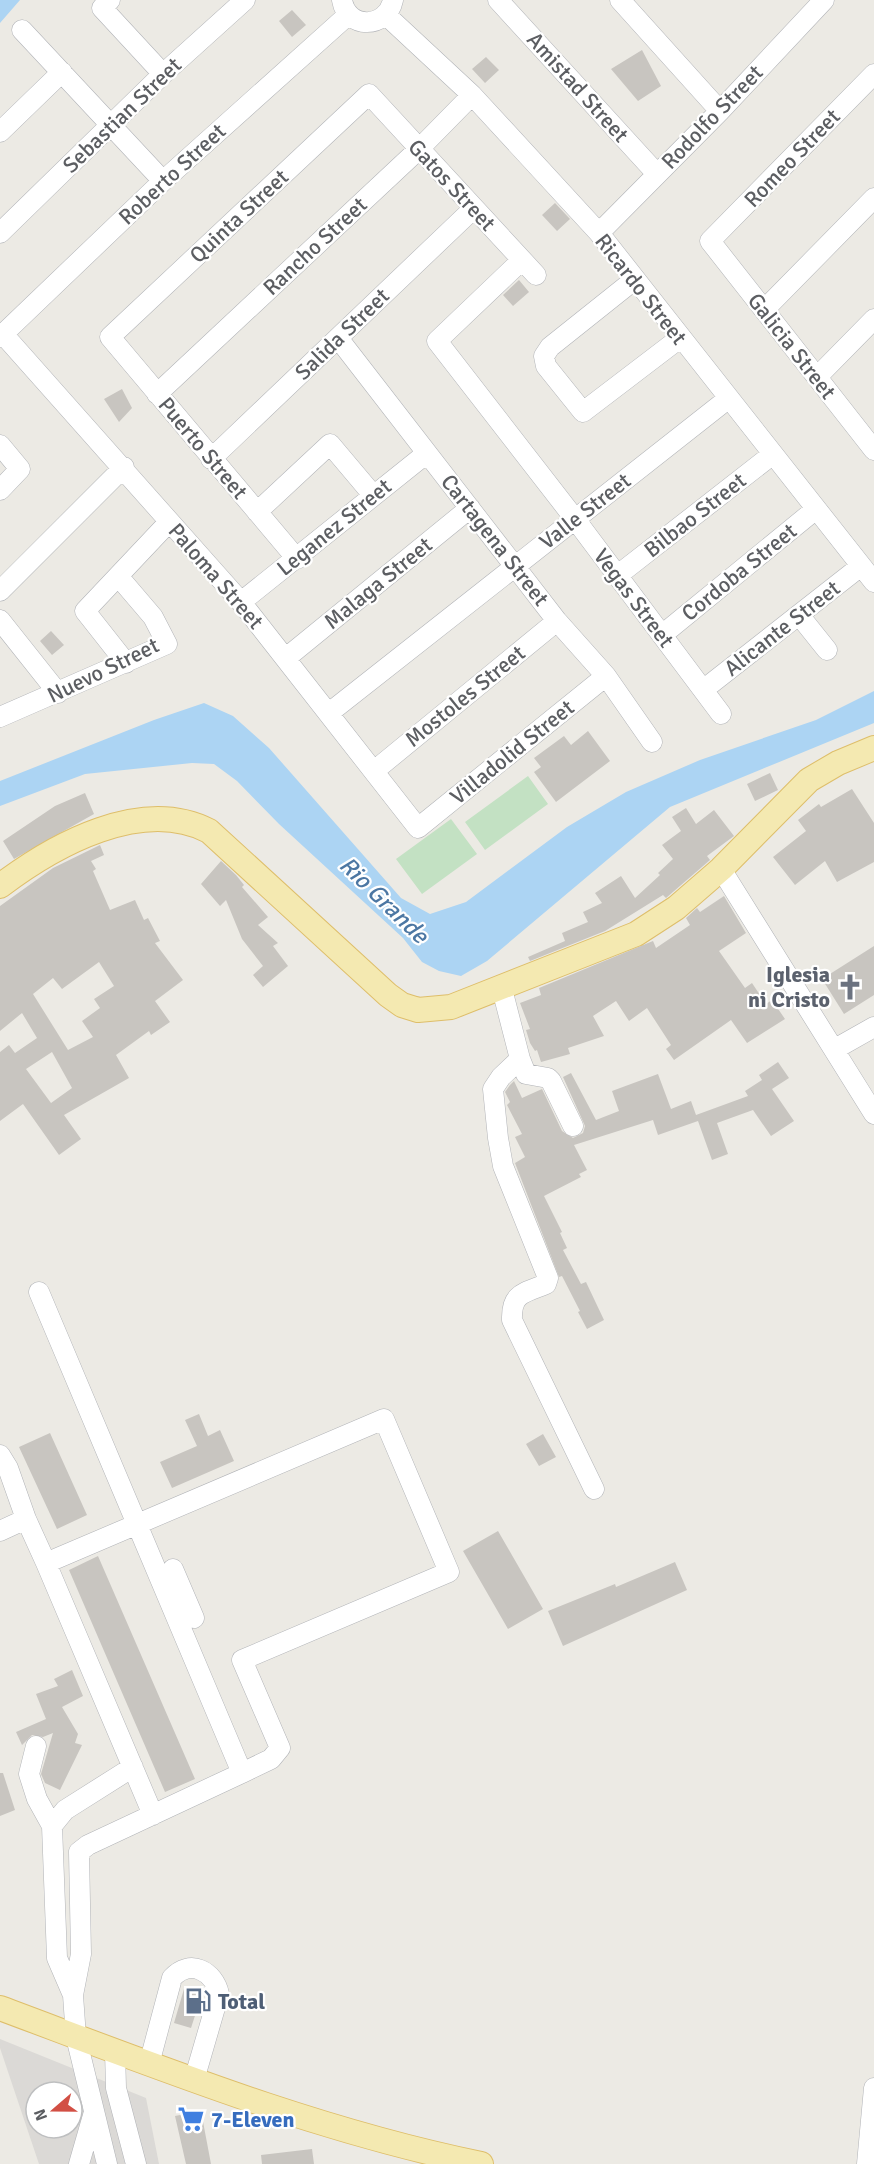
<svg xmlns="http://www.w3.org/2000/svg" width="874" height="2164" viewBox="0 0 874 2164" font-family="Signika,sans-serif">
<rect width="100%" height="100%" fill="#eceae4"/>
<!-- industrial -->
<path fill="#dbd9d6" fill-rule="evenodd" d="M 0,2039 L 146,2098 L 159,2164 L 39,2164 L 0,2048 ZM 36,2092 L 72,2092 L 72,2128 L 36,2128 Z"/>
<!-- green -->
<path fill="#c3e1c3" d="M 528,776 L 548,804 L 485,850 L 465,822 Z
M 451,819 L 477,854 L 422,894 L 396,859 Z"/>
<!-- water -->
<path fill="#acd4f3" d="M 0,0 L 20,0 L 0,23 Z
M 874,691 L 874,723 L 670,807 L 487,961 L 461,976 L 439,971 L 422,962 L 403,938 L 279,824 L 237,781 L 214,764 L 192,763 L 85,774 L 0,806 L 0,781 L 154,720 L 204,703 L 233,716 L 269,748 L 401,898 L 430,914 L 466,902 L 567,827 L 626,792 L 700,760 L 816,720 Z"/>
<!-- building -->
<path fill="#c8c5c0" fill-rule="evenodd" d="M 292,10 L 306,25 L 292,37 L 279,21 Z
M 642,50 L 661,86 L 638,101 L 611,69 Z
M 486,57 L 499,70 L 485,83 L 472,69 Z
M 555,203 L 570,219 L 557,231 L 542,215 Z
M 519,280 L 529,292 L 513,306 L 503,295 Z
M 122,389 L 132,408 L 119,422 L 104,399 Z
M 51,631 L 64,645 L 52,655 L 40,641 Z
M 588,731 L 610,761 L 556,802 L 534,772 L 541,767 L 534,758 L 564,736 L 571,745 Z
M 770,773 L 778,790 L 755,801 L 747,784 Z
M 852,789 L 874,823 L 874,862 L 837,882 L 825,861 L 795,885 L 773,857 L 806,831 L 798,820 L 819,804 L 821,807 Z
M 85,793 L 94,814 L 14,859 L 3,841 L 55,806 Z
M 686,808 L 696,824 L 714,810 L 734,836 L 707,856 L 710,860 L 666,898 L 663,895 L 605,931 L 530,961 L 528,957 L 565,941 L 562,933 L 588,922 L 583,912 L 602,903 L 595,893 L 621,876 L 635,898 L 660,875 L 658,873 L 673,859 L 662,845 L 681,831 L 672,817 Z
M 100,845 L 104,855 L 91,861 L 96,869 L 93,871 L 110,910 L 135,900 L 144,920 L 148,918 L 160,941 L 155,943 L 183,980 L 155,1001 L 170,1022 L 151,1035 L 149,1031 L 116,1055 L 129,1078 L 64,1115 L 81,1139 L 59,1155 L 23,1104 L 0,1121 L 0,1052 L 9,1045 L 15,1053 L 37,1038 L 22,1013 L 0,1031 L 0,906 L 53,868 ZM 99,962 L 114,986 L 94,999 L 100,1008 L 82,1021 L 93,1037 L 68,1050 L 33,994 L 53,978 L 62,989 ZM 52,1052 L 72,1088 L 51,1103 L 26,1069 Z
M 221,861 L 236,875 L 244,885 L 242,887 L 268,917 L 258,925 L 278,943 L 273,946 L 288,966 L 263,987 L 253,975 L 263,966 L 242,939 L 226,900 L 220,906 L 201,884 Z
M 724,896 L 746,933 L 719,951 L 745,988 L 752,983 L 766,1004 L 772,1000 L 785,1019 L 747,1043 L 731,1020 L 674,1060 L 666,1049 L 671,1045 L 647,1008 L 629,1021 L 616,1001 L 593,1016 L 604,1036 L 568,1048 L 570,1054 L 541,1062 L 537,1050 L 535,1051 L 530,1043 L 526,1030 L 530,1029 L 520,1003 L 541,995 L 539,988 L 648,943 L 653,941 L 656,948 L 690,925 L 686,918 L 697,908 L 700,912 Z
M 874,946 L 874,995 L 844,1014 L 822,979 Z
M 778,1062 L 789,1078 L 772,1089 L 794,1121 L 771,1136 L 753,1110 L 717,1123 L 728,1154 L 712,1160 L 698,1121 L 658,1135 L 653,1120 L 574,1145 L 587,1170 L 579,1174 L 581,1177 L 544,1196 L 562,1232 L 560,1233 L 567,1248 L 563,1250 L 581,1284 L 586,1282 L 604,1320 L 587,1329 L 578,1312 L 580,1311 L 562,1276 L 559,1277 L 515,1163 L 525,1157 L 515,1137 L 522,1134 L 507,1105 L 510,1102 L 505,1092 L 510,1085 L 514,1081 L 522,1098 L 542,1089 L 562,1131 L 573,1138 L 583,1133 L 585,1126 L 563,1077 L 571,1073 L 596,1120 L 619,1111 L 612,1091 L 658,1074 L 671,1109 L 691,1101 L 696,1115 L 748,1096 L 745,1091 L 762,1080 L 759,1075 Z
M 199,1414 L 208,1436 L 220,1430 L 234,1461 L 172,1488 L 160,1462 L 197,1446 L 185,1420 Z
M 50,1433 L 87,1515 L 57,1529 L 19,1447 Z
M 543,1434 L 556,1457 L 539,1466 L 526,1444 Z
M 498,1531 L 543,1609 L 508,1629 L 463,1551 Z
M 98,1556 L 195,1779 L 165,1792 L 69,1570 Z
M 675,1562 L 687,1590 L 563,1646 L 548,1611 L 615,1584 L 616,1587 Z
M 72,1670 L 83,1696 L 62,1707 L 78,1734 L 75,1743 L 82,1745 L 60,1790 L 45,1783 L 41,1774 L 53,1733 L 43,1737 L 32,1735 L 22,1745 L 16,1732 L 46,1719 L 36,1694 L 58,1686 L 54,1679 Z
M 0,1773 L 3,1773 L 15,1810 L 0,1816 Z
M 184,1989 L 202,1994 L 191,2028 L 174,2023 Z
M 201,2111 L 211,2164 L 186,2164 L 175,2116 Z
M 312,2149 L 314,2164 L 262,2164 L 261,2155 Z"/>
<g fill="none" stroke-linecap="round" stroke-linejoin="round">
<!-- minor casing -->
<g stroke="#b1b3b7" stroke-width="21">
<path id="minor" d="M 110,0 L 102,8 L 163,74
M 342,0 C 347,30 387,29 393,0
M 498,0 L 657,174
M 620,0 L 720,111
M 386,15 L 472,95 L 599,233 L 874,582
M 22,30 L 163,181
M 874,74 L 710,241 L 874,450
M 0,132 L 62,72
M 0,233 L 163,74 L 245,0
M 599,233 L 720,111 L 824,0
M 522,260 L 437,341 L 575,519 L 721,714
M 634,280 L 550,347 L 544,356 L 546,366 L 583,412 L 680,338
M 764,310 L 874,198
M 3,334 L 241,602 L 418,828 L 606,676
M 0,337 L 163,181 L 348,15
M 338,338 L 557,621 L 606,676 L 652,742
M 817,377 L 874,319
M 157,394 L 419,149 L 472,95
M 0,445 L 20,469 L 0,490
M 211,459 L 473,209
M 257,512 L 330,444 L 373,495
M 297,559 L 110,337 L 369,94 L 536,275
M 618,575 L 773,454
M 0,591 L 124,467
M 241,602 L 427,453
M 799,615 L 827,650
M 0,620 L 58,693
M 662,635 L 816,509
M 286,658 L 470,508
M 126,663 L 85,611 L 169,522
M 703,690 L 861,566
M 329,713 L 729,398
M 0,717 L 167,644 L 153,617 L 118,576
M 374,771 L 557,621
M 721,869 L 874,1114
M 502,989 L 520,1059 L 501,1077 L 493,1089 L 498,1138 L 503,1166 L 548,1278 L 546,1284 C 524,1293 511,1293 512,1320 L 594,1489
M 835,1049 L 874,1027
M 520,1059 L 526,1074 L 548,1078 L 551,1081 L 573,1126
M 39,1292 L 242,1773 L 88,1845 L 79,1852 L 81,1954 L 73,1995 L 76,2037 L 107,2164
M 0,1455 L 8,1468 L 26,1519
M 0,1531 L 26,1519 L 46,1563
M 173,1569 L 194,1618
M 36,1746 L 29,1774 L 37,1799 L 52,1826
M 153,1815 L 46,1563 L 384,1419 L 449,1572 L 242,1660 L 280,1748 L 271,1759 L 242,1773
M 73,1995 L 57,1958 L 52,1826 L 65,1810 L 133,1767
M 115,2051 L 116,2088 L 136,2164
M 149,2064 L 172,1978 C 190,1958 214,1971 219,1994 L 194,2080
M 79,2164 L 94,2112
M 867,2164 L 874,2088"/>
</g>
<!-- major casing -->
<g stroke="#debe6a" stroke-width="26">
<path id="major" d="M 0,886 C 54,845 142,796 209,831 L 388,995 L 402,1005 L 418,1010 L 451,1007 L 636,934 L 676,908 L 721,869 L 809,780 L 838,763 L 874,748
M 0,2008 C 158,2067 315,2130 481,2164"/>
</g>
<!-- minor -->
<use href="#minor" stroke="#fff" stroke-width="20"/>
<!-- major -->
<use href="#major" stroke="#f4e9b1" stroke-width="24"/>
</g>
<!-- icons -->
<defs>
<g id="church-bare" transform="scale(2.07)"><path d="M-1.2-6h2.4v3.5h3.3v2.4h-3.3V6h-2.4V-.1h-3.3v-2.4h3.3Z" fill="#6b7280" stroke="#fff" stroke-width="2.5" paint-order="stroke"/></g>
<g id="fuel-bare" transform="scale(2.07)"><path d="M-5.5-6h7V0h2V4h1.3V-2.5L3-4.5l.8-.8L6-3V5H2.5V1h-1V6h-7ZM-4.2-4.7v3.2H.2V-4.7Z" fill="#5c6f8a" stroke="#fff" stroke-width="2.5" paint-order="stroke"/></g>
<g id="supermarket-bare" transform="scale(2.07)"><path d="M-6-5.5h2.5l.6 2H6L4.5 2H-2.5L-4.4-4H-6ZM-1.5 3.2a1.3 1.3 0 1 0 .1 0ZM3 3.2a1.3 1.3 0 1 0 .1 0Z" fill="#3f7fe0" stroke="#fff" stroke-width="2.5" paint-order="stroke"/></g>
</defs>
<g fill-rule="evenodd">
<use href="#church-bare" x="850" y="987"/>
<use href="#fuel-bare" x="198" y="2001"/>
<use href="#supermarket-bare" x="191" y="2119"/>
</g>
<g text-anchor="middle" dominant-baseline="central" stroke-width="4.5" stroke-linejoin="round" paint-order="stroke">
<!-- street labels -->
<g font-size="22" fill="#5c5e62" stroke="#fff">
<text transform="translate(578 87) rotate(48)">Amistad Street</text>
<text transform="translate(122 115) rotate(-44)">Sebastian Street</text>
<text transform="translate(712 117) rotate(-46)">Rodolfo Street</text>
<text transform="translate(792 158) rotate(-46)">Romeo Street</text>
<text transform="translate(172 174) rotate(-43)">Roberto Street</text>
<text transform="translate(452 185) rotate(47)">Gatos Street</text>
<text transform="translate(239 216) rotate(-43)">Quinta Street</text>
<text transform="translate(315 246) rotate(-43)">Rancho Street</text>
<text transform="translate(641 289) rotate(52)">Ricardo Street</text>
<text transform="translate(342 334) rotate(-44)">Salida Street</text>
<text transform="translate(792 346) rotate(52)">Galicia Street</text>
<text transform="translate(203 448) rotate(50)">Puerto Street</text>
<text transform="translate(585 511) rotate(-38)">Valle Street</text>
<text transform="translate(695 515) rotate(-38)">Bilbao Street</text>
<text transform="translate(334 527) rotate(-39)">Leganez Street</text>
<text transform="translate(495 540) rotate(52)">Cartagena Street</text>
<text transform="translate(739 572) rotate(-39)">Cordoba Street</text>
<text transform="translate(216 576) rotate(49)">Paloma Street</text>
<text transform="translate(378 583) rotate(-39)">Malaga Street</text>
<text transform="translate(634 598) rotate(53)">Vegas Street</text>
<text transform="translate(782 628) rotate(-38)">Alicante Street</text>
<text transform="translate(103 670) rotate(-26)">Nuevo Street</text>
<text transform="translate(465 696) rotate(-39)">Mostoles Street</text>
<text transform="translate(512 752) rotate(-39)">Villadolid Street</text>
</g>
<!-- worship labels -->
<g font-size="22" font-weight="bold" fill="#5b616d" stroke="#fff" text-anchor="end">
<text x="830" y="974">Iglesia<tspan x="830" dy="25">ni Cristo</tspan></text>
</g>
<!-- service labels -->
<g font-size="22" font-weight="bold" fill="#4e5e75" stroke="#fff" text-anchor="start">
<text x="218" y="2001">Total</text>
</g>
<!-- shop labels -->
<g font-size="22" font-weight="bold" fill="#366cbe" stroke="#fff" text-anchor="start">
<text x="211" y="2119">7-Eleven</text>
</g>
<!-- water labels -->
<g font-size="24" font-style="italic" fill="#4c77a3" stroke="#fff">
<text transform="translate(384 900) rotate(44)">Rio Grande</text>
</g>
</g>
<!-- north arrow -->
<g transform="translate(54 2110) rotate(250)"><circle r="28" fill="#ffffff" stroke="#bebfc0" stroke-width="1.5"/>
<path d="M0-4.5L10 22L0 15L-10 22Z" fill="#d24f44"/>
<text y="-9" font-size="16" font-weight="bold" text-anchor="middle" fill="#5c5e62">N</text>
</g>
</svg>
